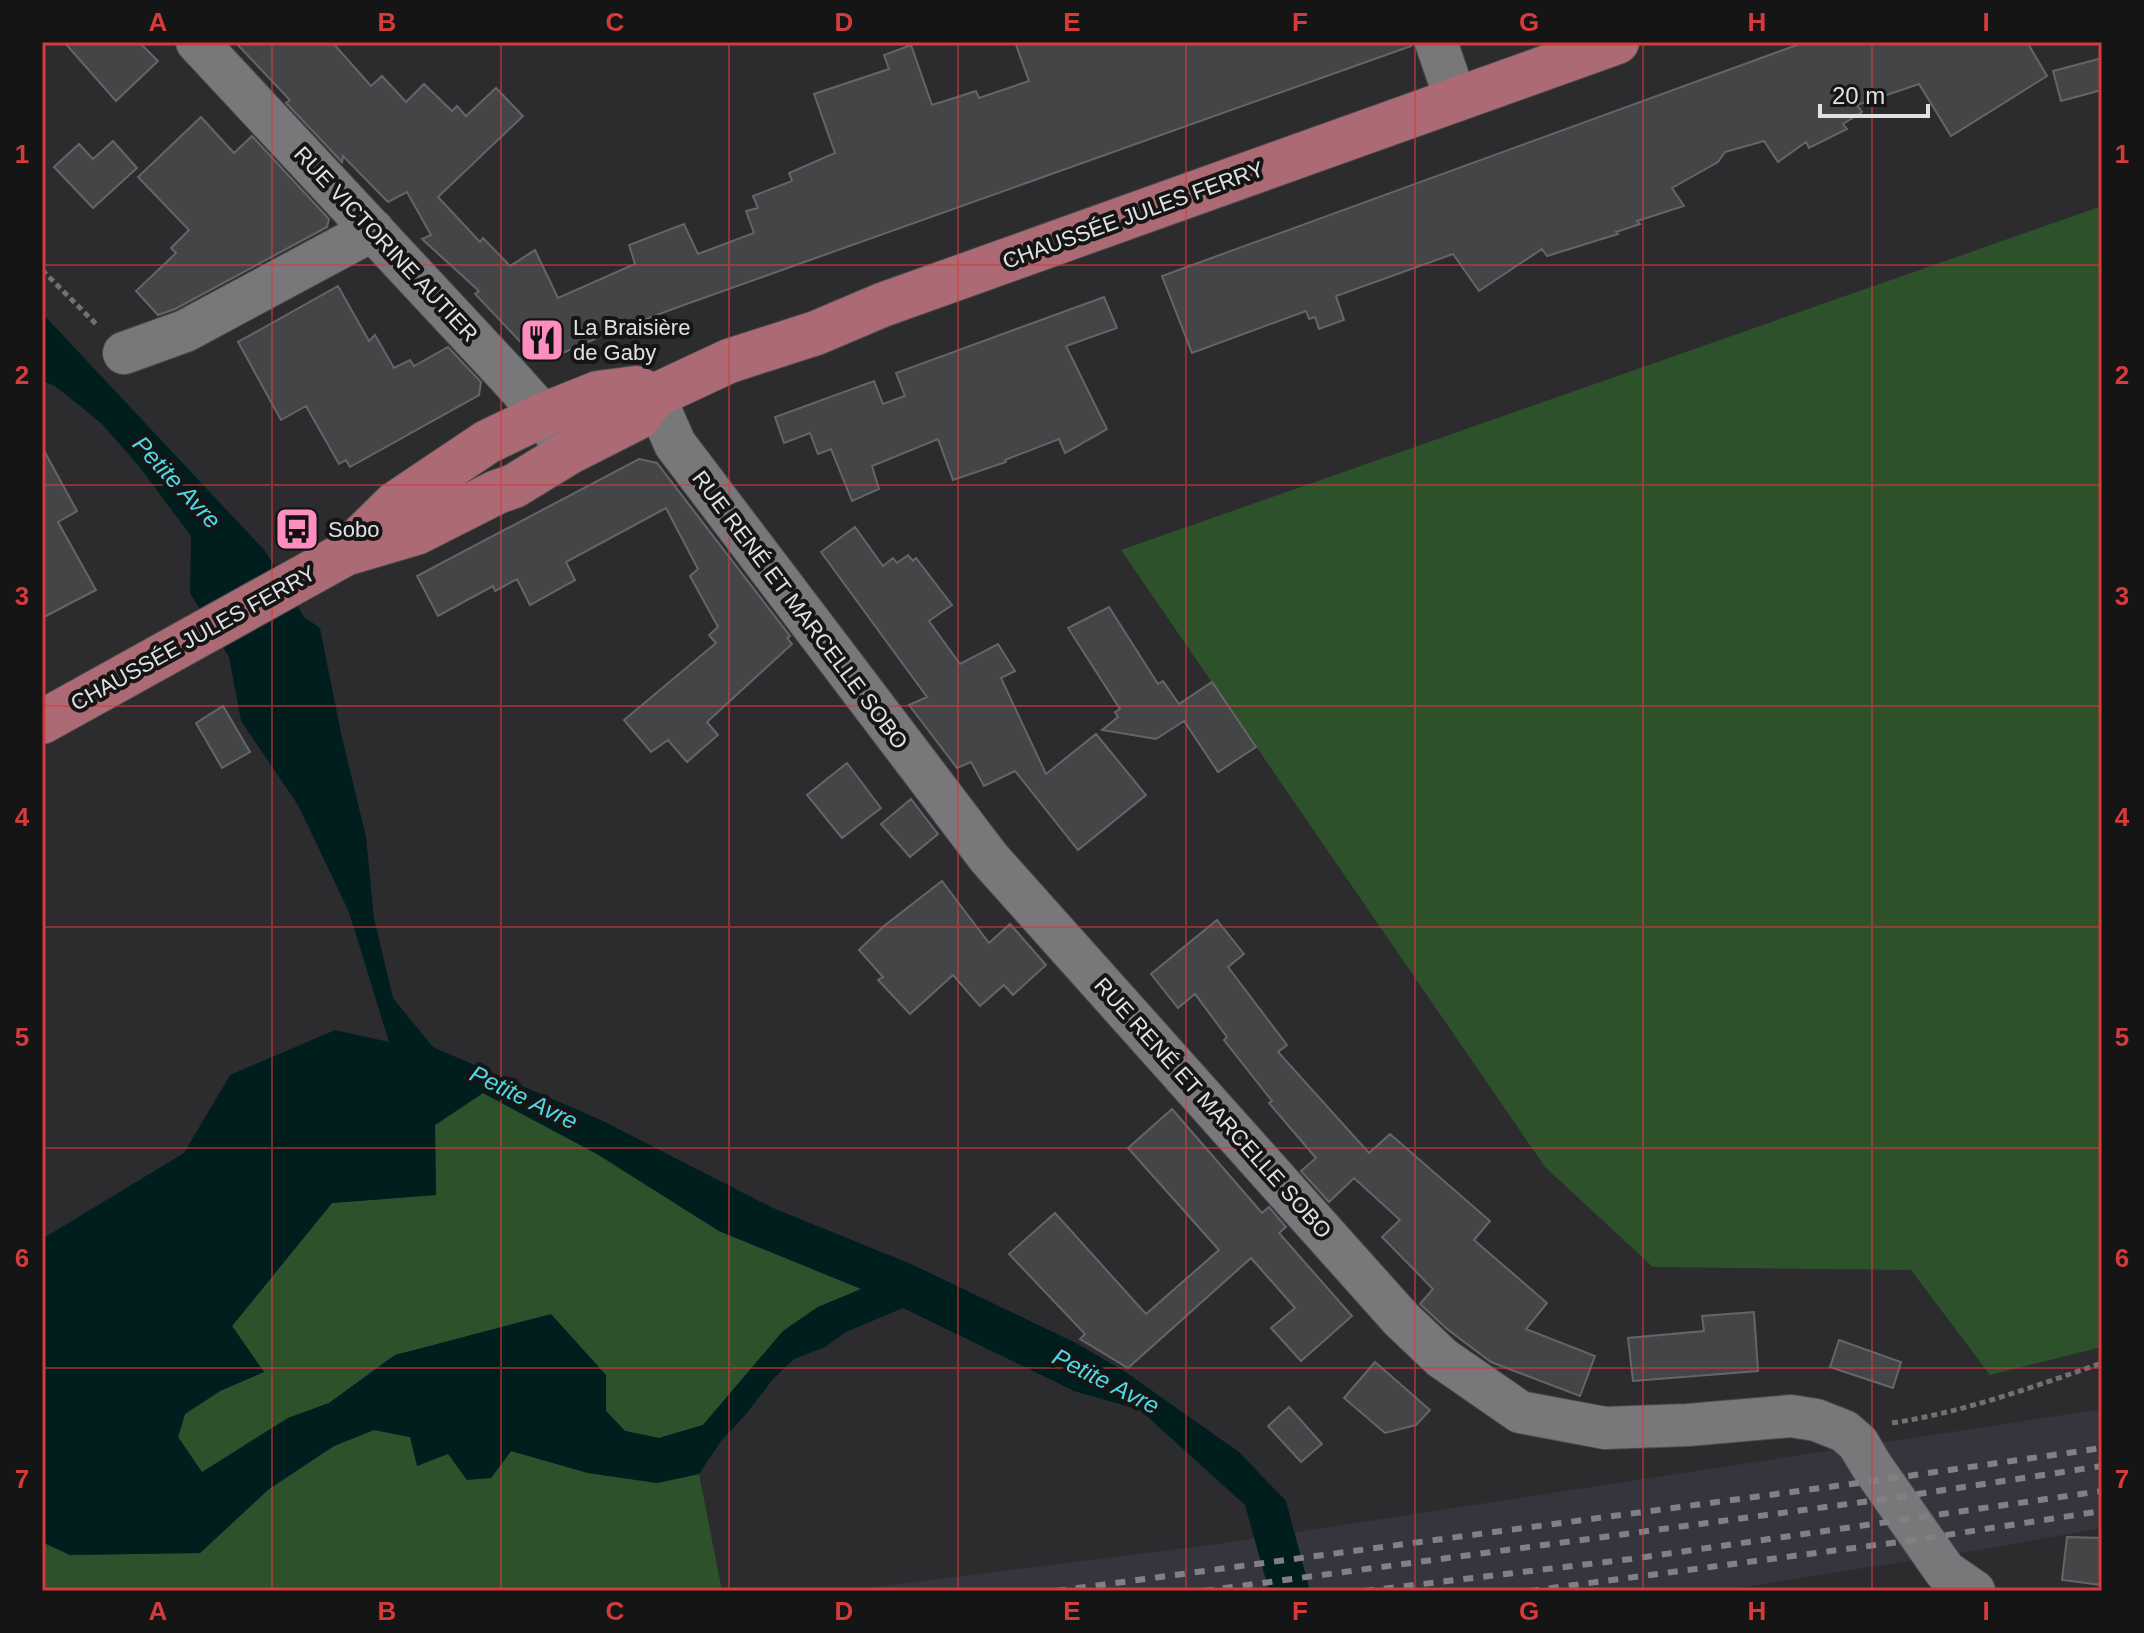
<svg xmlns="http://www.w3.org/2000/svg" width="2144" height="1633" viewBox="0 0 2144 1633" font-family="Helvetica,sans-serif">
<rect width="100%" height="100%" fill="#2c2c2f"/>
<!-- built -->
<path fill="#35353e" d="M 2102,1409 L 2102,1528 L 1991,1548 L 1718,1591 L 842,1591 L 1225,1543 Z"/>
<!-- green -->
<path fill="#2d512a" d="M 2102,206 L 2102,1347 L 1990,1375 L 1911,1270 L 1653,1267 L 1545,1167 L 1121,550 Z
M 483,1093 L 597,1154 L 719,1231 L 862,1289 L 818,1307 L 783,1331 L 703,1425 L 659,1438 L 625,1431 L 606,1411 L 606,1375 L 464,1338 L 395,1355 L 329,1403 L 288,1418 L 202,1473 L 178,1437 L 185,1414 L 220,1391 L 264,1372 L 232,1326 L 332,1203 L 436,1195 L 435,1125 Z
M 374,1430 L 410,1437 L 448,1454 L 491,1478 L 511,1451 L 588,1473 L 657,1483 L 699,1474 L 722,1591 L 42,1591 L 42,1542 L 70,1555 L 200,1553 L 269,1489 L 334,1446 Z"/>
<!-- water -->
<path fill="#011e1f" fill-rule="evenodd" d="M 42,313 L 266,552 L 304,617 L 320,628 L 341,733 L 366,837 L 374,918 L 393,998 L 433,1047 L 603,1121 L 773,1208 L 911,1264 L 1076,1343 L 1124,1371 L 1239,1452 L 1286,1501 L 1310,1591 L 1269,1591 L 1245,1505 L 1140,1410 L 1074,1391 L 903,1308 L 846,1332 L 825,1347 L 794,1359 L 773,1379 L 747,1413 L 721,1441 L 699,1474 L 657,1483 L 588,1473 L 511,1451 L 491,1478 L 467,1480 L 448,1454 L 417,1466 L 410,1437 L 374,1430 L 334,1446 L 269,1489 L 200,1553 L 70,1555 L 42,1542 L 42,1239 L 184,1153 L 230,1075 L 335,1030 L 389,1042 L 349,912 L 298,805 L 241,721 L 229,657 L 190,593 L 191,536 L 138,465 L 101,423 L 55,386 L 42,381 ZM 483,1093 L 597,1154 L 719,1231 L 861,1289 L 818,1307 L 783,1331 L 703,1425 L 659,1438 L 625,1431 L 606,1411 L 606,1375 L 551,1314 L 395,1355 L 329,1403 L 288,1418 L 202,1472 L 178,1437 L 185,1414 L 220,1391 L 264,1372 L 232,1326 L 332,1203 L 436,1195 L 435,1125 Z"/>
<!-- building -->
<path fill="#444547" stroke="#656568" stroke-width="2" d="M 64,42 L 139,42 L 158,61 L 116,101 Z
M 235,42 L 332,42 L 371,86 L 382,76 L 406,102 L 424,84 L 452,111 L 457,106 L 466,116 L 496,88 L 523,116 L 438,197 L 480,242 L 483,238 L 510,266 L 535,250 L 558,298 L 635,264 L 629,245 L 684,224 L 698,254 L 754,233 L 746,211 L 758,208 L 753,196 L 792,181 L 789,173 L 835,153 L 814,94 L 889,69 L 884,55 L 911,45 L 932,105 L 976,91 L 979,98 L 1029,81 L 1015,42 L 1410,42 L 1411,46 L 681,306 L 611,332 L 549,359 L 532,354 L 475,294 L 479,291 L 422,239 L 431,235 L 407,192 L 388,202 L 343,156 L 342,162 L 286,103 L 290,100 Z
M 1805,42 L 2027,42 L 2047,76 L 1951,136 L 1919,84 L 1857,105 L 1862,112 L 1843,124 L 1847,129 L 1809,148 L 1806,142 L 1778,162 L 1764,141 L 1725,152 L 1718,162 L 1672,188 L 1684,206 L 1637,221 L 1640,224 L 1616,232 L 1618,234 L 1547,256 L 1542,249 L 1479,291 L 1453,254 L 1336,296 L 1344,320 L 1319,329 L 1315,317 L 1309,319 L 1306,311 L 1192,353 L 1162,276 Z
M 2102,58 L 2102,90 L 2061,101 L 2053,71 Z
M 201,117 L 234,153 L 252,136 L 329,219 L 327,227 L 175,309 L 158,315 L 136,291 L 176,253 L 171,248 L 189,230 L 138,177 Z
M 113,141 L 137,168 L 93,208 L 54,167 L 79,144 L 93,159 Z
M 338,286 L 369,341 L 375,335 L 394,368 L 410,360 L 414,366 L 448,347 L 481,382 L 479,395 L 350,467 L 346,460 L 339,464 L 306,406 L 281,420 L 238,342 Z
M 1104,297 L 1117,328 L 1066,346 L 1107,429 L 1065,453 L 1059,439 L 1005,460 L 1006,462 L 953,480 L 938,439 L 872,466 L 879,489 L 852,501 L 831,449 L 818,454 L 810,433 L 784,443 L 775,417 L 874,381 L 883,404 L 905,396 L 896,373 Z
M 42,447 L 77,511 L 58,522 L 96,590 L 42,618 Z
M 639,459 L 657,463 L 790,636 L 787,638 L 792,644 L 707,722 L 718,735 L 687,762 L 668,740 L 651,752 L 624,720 L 716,643 L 709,635 L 718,627 L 690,576 L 698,569 L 666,508 L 566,562 L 575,580 L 530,605 L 517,579 L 495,591 L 493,586 L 438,616 L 417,576 Z
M 855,527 L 883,566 L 893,558 L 897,563 L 908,555 L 913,561 L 916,558 L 952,605 L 929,621 L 960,664 L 998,644 L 1015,671 L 1001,678 L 1046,774 L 1096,734 L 1146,795 L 1078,850 L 1015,771 L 984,786 L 971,762 L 957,768 L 909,705 L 927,697 L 821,552 Z
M 1109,607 L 1158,684 L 1163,681 L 1179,704 L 1212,682 L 1256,747 L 1218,772 L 1184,721 L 1156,739 L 1102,730 L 1118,717 L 1115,712 L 1120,709 L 1068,628 Z
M 223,706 L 250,752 L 222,768 L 196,723 Z
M 847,763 L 881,808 L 842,838 L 807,795 Z
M 911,799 L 938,834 L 910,857 L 881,824 Z
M 942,881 L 989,943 L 1010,924 L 1046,965 L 1013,995 L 1004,985 L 980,1006 L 953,975 L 910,1014 L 878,980 L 883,977 L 859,950 L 884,926 Z
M 1217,920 L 1244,954 L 1228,967 L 1287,1045 L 1278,1052 L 1369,1153 L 1390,1134 L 1490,1221 L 1474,1240 L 1547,1303 L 1526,1329 L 1595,1356 L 1580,1396 L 1491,1362 L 1447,1329 L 1420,1304 L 1433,1289 L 1382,1237 L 1400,1220 L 1354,1178 L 1329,1202 L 1301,1171 L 1316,1158 L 1269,1103 L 1272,1101 L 1224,1040 L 1227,1037 L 1195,994 L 1178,1008 L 1151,974 Z
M 1172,1109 L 1262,1213 L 1269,1207 L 1286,1227 L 1279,1233 L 1352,1316 L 1301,1361 L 1271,1328 L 1295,1308 L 1251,1258 L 1128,1368 L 1080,1339 L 1085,1334 L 1009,1254 L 1055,1213 L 1146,1314 L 1219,1250 L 1128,1148 Z
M 1754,1312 L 1758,1371 L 1633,1381 L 1628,1338 L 1704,1331 L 1702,1316 Z
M 1839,1340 L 1901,1362 L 1893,1388 L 1830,1367 Z
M 1375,1362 L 1430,1410 L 1416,1425 L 1385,1433 L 1344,1398 Z
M 1289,1407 L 1322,1444 L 1301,1462 L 1268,1426 Z
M 2067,1537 L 2102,1538 L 2102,1585 L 2062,1580 Z"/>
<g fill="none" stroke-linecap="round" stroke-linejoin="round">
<!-- minor casing -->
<g stroke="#4a4a4c" stroke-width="44">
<path id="minor" d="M 197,42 L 510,378 L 543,415 L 568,453
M 1436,42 L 1456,100
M 124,353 L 185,331 L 373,230
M 654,396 L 675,444 L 989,858 L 1401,1319 L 1442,1358 L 1520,1412 L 1605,1428 L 1688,1425 L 1791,1416 L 1816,1420 L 1844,1431 L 1858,1443 L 1871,1465 L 1945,1571 L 1974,1591"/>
</g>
<!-- major casing -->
<g stroke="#4a4a4c" stroke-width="46">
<path id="major" d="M 349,549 L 396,503 L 487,442 L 543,415 L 598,393 L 636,388 L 654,396
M 42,722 L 345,554 L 416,533 L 497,492 L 514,486 L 568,453 L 639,417 L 654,396 L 729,361 L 816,333 L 882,305 L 1617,42"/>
</g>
<!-- path -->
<path stroke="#717173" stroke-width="5" stroke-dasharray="6 4" stroke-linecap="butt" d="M 42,270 L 98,326
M 1892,1423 C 1964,1412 2033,1387 2102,1363"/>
<!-- minor -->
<use href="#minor" stroke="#78787b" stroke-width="42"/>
<!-- major -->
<use href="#major" stroke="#ac6a74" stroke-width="44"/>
<!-- rail -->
<path stroke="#818183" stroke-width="6" stroke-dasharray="10 10" stroke-linecap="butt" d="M 1056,1591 L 1873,1481 L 2102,1448
M 1203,1591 L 1885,1499 L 2102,1466
M 1364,1591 L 1631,1559 L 2102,1491
M 1529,1591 L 1914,1540 L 2102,1511"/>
</g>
<!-- grid -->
<path fill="none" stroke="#d73a3b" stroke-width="2" stroke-opacity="0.55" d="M 272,42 L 272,1591M 501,42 L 501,1591M 729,42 L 729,1591M 958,42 L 958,1591M 1186,42 L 1186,1591M 1415,42 L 1415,1591M 1643,42 L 1643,1591M 1872,42 L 1872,1591M 42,265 L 2102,265M 42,485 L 2102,485M 42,706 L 2102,706M 42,927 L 2102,927M 42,1148 L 2102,1148M 42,1368 L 2102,1368"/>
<!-- icons -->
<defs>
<g id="restaurant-square" transform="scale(2.3)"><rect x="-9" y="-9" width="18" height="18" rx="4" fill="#fd8ebf" stroke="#151516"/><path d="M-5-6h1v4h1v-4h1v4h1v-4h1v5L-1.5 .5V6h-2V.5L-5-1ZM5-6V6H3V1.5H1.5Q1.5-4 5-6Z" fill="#111"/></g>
<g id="bus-square" transform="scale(2.3)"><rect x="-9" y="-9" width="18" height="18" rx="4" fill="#fd8ebf" stroke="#151516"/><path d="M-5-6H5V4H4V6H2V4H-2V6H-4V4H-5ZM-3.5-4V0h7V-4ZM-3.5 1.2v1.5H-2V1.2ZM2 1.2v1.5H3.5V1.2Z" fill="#111"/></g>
</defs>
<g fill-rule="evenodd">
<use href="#restaurant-square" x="542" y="340"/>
<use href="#bus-square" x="297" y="529"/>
</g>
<g text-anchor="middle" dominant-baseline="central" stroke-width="8" stroke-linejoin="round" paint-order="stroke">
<!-- street labels -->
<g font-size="22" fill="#e1e1e3" stroke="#151516">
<text transform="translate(1133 215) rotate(-20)">CHAUSSÉE JULES FERRY</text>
<text transform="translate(386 244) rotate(47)">RUE VICTORINE AUTIER</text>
<text transform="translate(800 610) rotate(53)">RUE RENÉ ET MARCELLE SOBO</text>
<text transform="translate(193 638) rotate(-29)">CHAUSSÉE JULES FERRY</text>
<text transform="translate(1213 1108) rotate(48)">RUE RENÉ ET MARCELLE SOBO</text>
</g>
<!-- poi labels -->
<g font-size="22" fill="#e1e1e3" stroke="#151516" text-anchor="start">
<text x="573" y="327">La Braisière<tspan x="573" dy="25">de Gaby</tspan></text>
<text x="328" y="529">Sobo</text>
</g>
<!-- water labels -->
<g font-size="24" font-style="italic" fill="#4edae3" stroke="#151516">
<text transform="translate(177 482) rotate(47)">Petite Avre</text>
<text transform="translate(524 1097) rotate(26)">Petite Avre</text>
<text transform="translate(1106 1381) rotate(27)">Petite Avre</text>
</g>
</g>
<!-- border -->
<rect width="2144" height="1633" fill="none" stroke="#151516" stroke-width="88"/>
<!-- scale -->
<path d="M1820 104v12h108v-12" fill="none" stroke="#e1e1e3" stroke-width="4"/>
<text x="1832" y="104" font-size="24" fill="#e1e1e3" stroke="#151516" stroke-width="6" paint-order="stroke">20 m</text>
<rect x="44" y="44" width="2056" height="1545" fill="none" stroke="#d73a3b" stroke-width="3"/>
<g font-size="26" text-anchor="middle" font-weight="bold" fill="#d73a3b">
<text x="158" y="31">A</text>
<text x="387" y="31">B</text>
<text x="615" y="31">C</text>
<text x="844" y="31">D</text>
<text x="1072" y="31">E</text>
<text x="1300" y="31">F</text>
<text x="1529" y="31">G</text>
<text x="1757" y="31">H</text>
<text x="1986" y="31">I</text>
<text x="22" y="163">1</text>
<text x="2122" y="163">1</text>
<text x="22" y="384">2</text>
<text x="2122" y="384">2</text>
<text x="22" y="605">3</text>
<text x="2122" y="605">3</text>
<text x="22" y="826">4</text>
<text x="2122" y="826">4</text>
<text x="22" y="1046">5</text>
<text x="2122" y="1046">5</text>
<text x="22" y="1267">6</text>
<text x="2122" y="1267">6</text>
<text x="22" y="1488">7</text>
<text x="2122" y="1488">7</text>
<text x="158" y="1620">A</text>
<text x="387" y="1620">B</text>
<text x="615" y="1620">C</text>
<text x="844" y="1620">D</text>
<text x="1072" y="1620">E</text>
<text x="1300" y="1620">F</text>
<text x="1529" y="1620">G</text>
<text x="1757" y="1620">H</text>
<text x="1986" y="1620">I</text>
</g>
</svg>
